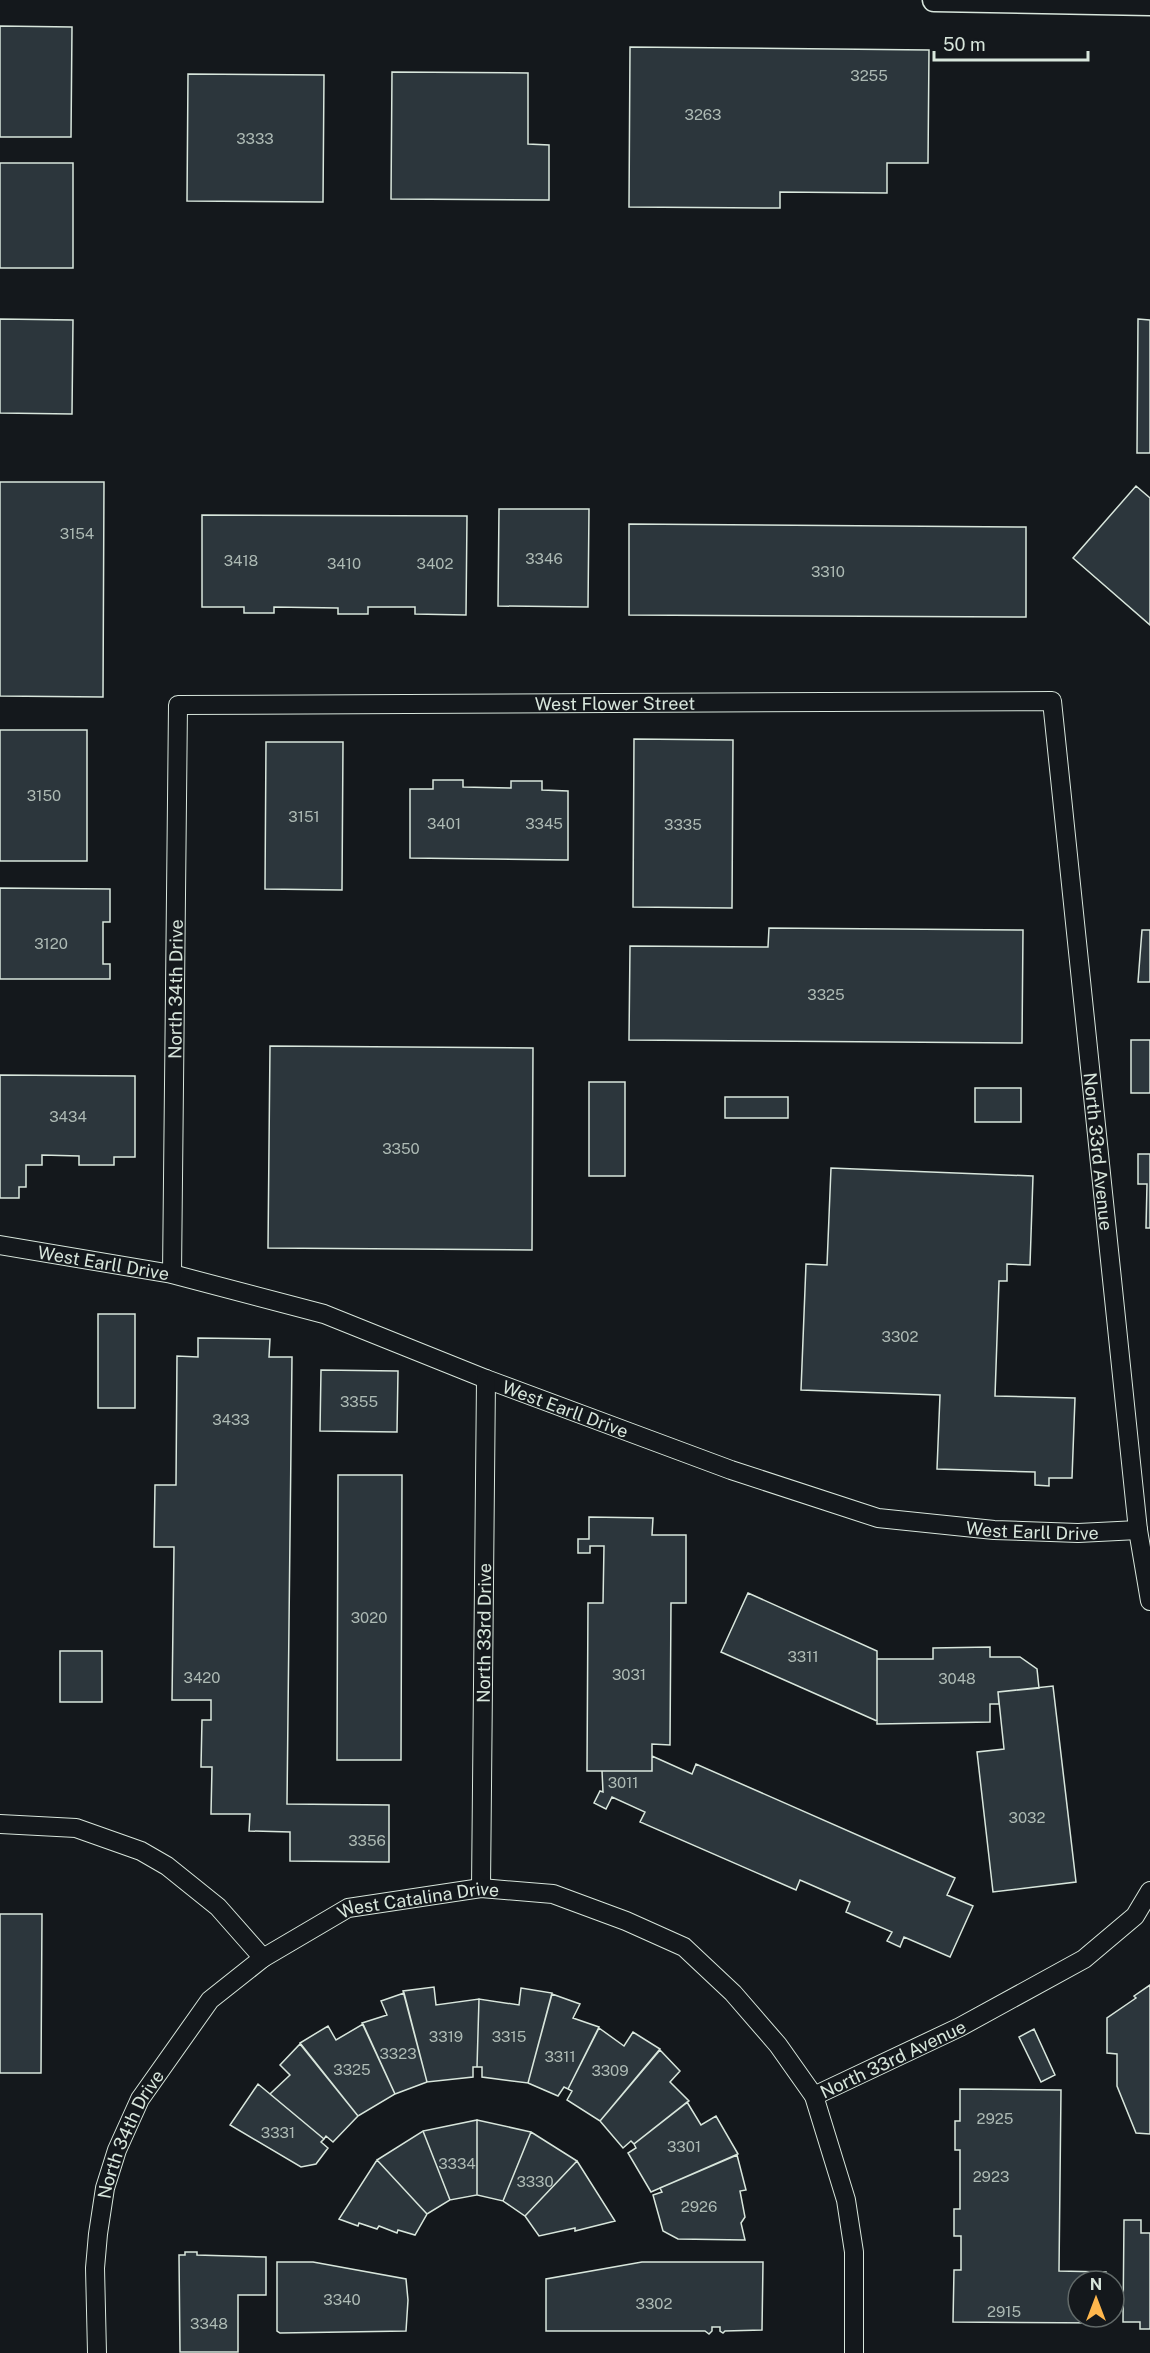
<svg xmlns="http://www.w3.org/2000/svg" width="1150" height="2353" viewBox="0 0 1150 2353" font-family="'Public Sans',sans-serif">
<rect width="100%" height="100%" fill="#14181c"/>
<!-- building -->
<path fill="#2c363c" stroke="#d8e6dc" stroke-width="1.5" d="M 0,26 L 72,27 L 71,137 L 0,137 Z
M 630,47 L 929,50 L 928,163 L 887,163 L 887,193 L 780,192 L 780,208 L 629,207 Z
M 392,72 L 528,73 L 528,144 L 549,145 L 549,200 L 391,199 Z
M 188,74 L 324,75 L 323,202 L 187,201 Z
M 0,163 L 73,163 L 73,268 L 0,268 Z
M 0,319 L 73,320 L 72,414 L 0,413 Z
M 1138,319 L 1150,320 L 1150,453 L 1137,453 Z
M 0,482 L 104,482 L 103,697 L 0,696 Z
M 1136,486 L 1150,498 L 1150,625 L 1073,558 Z
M 499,509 L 589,509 L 588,607 L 498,606 Z
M 202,515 L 467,516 L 466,615 L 415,614 L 415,607 L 368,607 L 368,614 L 338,614 L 338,608 L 274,607 L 274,613 L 244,613 L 244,607 L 202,607 Z
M 629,524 L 1026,527 L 1026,617 L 629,615 Z
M 0,730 L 87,730 L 87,861 L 0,861 Z
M 634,739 L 733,740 L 732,908 L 633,907 Z
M 266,742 L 343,742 L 342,890 L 265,889 Z
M 433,780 L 463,780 L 463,787 L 511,788 L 511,781 L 542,781 L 542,790 L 568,791 L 568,860 L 410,858 L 410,789 L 433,789 Z
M 0,888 L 110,889 L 110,922 L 103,922 L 103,964 L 110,964 L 110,979 L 0,979 Z
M 769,928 L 1023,930 L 1022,1043 L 629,1040 L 630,946 L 768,947 Z
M 1142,930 L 1150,930 L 1150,982 L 1138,982 Z
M 1131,1040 L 1150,1040 L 1150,1093 L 1131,1093 Z
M 270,1046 L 533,1048 L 532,1250 L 268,1248 Z
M 0,1075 L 135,1076 L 135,1157 L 114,1157 L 114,1165 L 79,1165 L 79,1156 L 42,1155 L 42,1165 L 26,1165 L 26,1187 L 19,1187 L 19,1198 L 0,1198 Z
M 589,1082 L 625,1082 L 625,1176 L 589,1176 Z
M 975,1088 L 1021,1088 L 1021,1122 L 975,1122 Z
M 725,1097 L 788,1097 L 788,1118 L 725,1118 Z
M 1138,1154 L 1150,1154 L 1150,1228 L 1146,1228 L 1147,1184 L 1138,1184 Z
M 831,1168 L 1033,1176 L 1030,1265 L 1007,1264 L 1007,1281 L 999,1281 L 995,1396 L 1075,1398 L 1072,1478 L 1049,1478 L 1049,1486 L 1035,1485 L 1035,1472 L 937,1469 L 940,1395 L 801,1390 L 806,1264 L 827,1265 Z
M 98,1314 L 135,1314 L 135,1408 L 98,1408 Z
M 198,1338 L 270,1339 L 269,1357 L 292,1357 L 287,1804 L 389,1805 L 389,1862 L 290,1861 L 290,1832 L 249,1831 L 250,1814 L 211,1814 L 212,1767 L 201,1767 L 202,1720 L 211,1720 L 211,1700 L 172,1700 L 174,1547 L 154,1547 L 155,1485 L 176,1485 L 177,1356 L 198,1357 Z
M 321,1370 L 398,1371 L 397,1432 L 320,1431 Z
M 338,1475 L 402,1475 L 401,1760 L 337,1760 Z
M 589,1517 L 653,1518 L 652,1535 L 686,1535 L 686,1603 L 671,1603 L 670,1745 L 652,1744 L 652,1771 L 587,1771 L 588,1603 L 603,1603 L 604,1546 L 590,1546 L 590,1553 L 578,1553 L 578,1539 L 589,1539 Z
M 748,1593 L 877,1651 L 877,1721 L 721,1652 Z
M 990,1647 L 990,1657 L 1020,1657 L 1037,1669 L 1039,1688 L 998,1692 L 999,1704 L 990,1704 L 990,1722 L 877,1724 L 877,1659 L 933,1659 L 933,1648 Z
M 60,1651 L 102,1651 L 102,1702 L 60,1702 Z
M 1053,1686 L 1076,1882 L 993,1892 L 977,1752 L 1004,1749 L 998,1692 Z
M 652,1756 L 692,1774 L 696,1764 L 955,1878 L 947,1895 L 973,1906 L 950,1957 L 904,1937 L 900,1947 L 887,1941 L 892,1932 L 846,1912 L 850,1902 L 800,1880 L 796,1890 L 640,1822 L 645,1812 L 612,1797 L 606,1809 L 594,1803 L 600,1791 L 603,1792 L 602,1771 L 652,1771 Z
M 0,1914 L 42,1914 L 41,2073 L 0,2073 Z
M 1150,1985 L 1150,2134 L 1136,2133 L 1117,2086 L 1117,2054 L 1107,2053 L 1107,2018 L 1136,1998 L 1134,1996 Z
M 434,1987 L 436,2005 L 479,1999 L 477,2067 L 473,2067 L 473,2077 L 427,2082 L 403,1991 Z
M 521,1988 L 552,1993 L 528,2083 L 482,2077 L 482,2067 L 477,2067 L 479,1999 L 519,2005 Z
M 404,1993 L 427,2082 L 395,2094 L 362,2023 L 387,2015 L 381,2001 Z
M 552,1994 L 580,2004 L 573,2018 L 599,2027 L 568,2089 L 564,2087 L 558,2096 L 528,2083 Z
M 363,2024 L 395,2094 L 358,2116 L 300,2043 L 328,2026 L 336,2040 Z
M 599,2028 L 624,2046 L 633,2032 L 660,2049 L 600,2121 L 567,2100 L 572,2091 L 568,2089 Z
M 1034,2029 L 1055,2075 L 1041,2082 L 1019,2037 Z
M 300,2044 L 358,2116 L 333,2142 L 326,2136 L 324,2139 L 270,2094 L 290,2075 L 280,2065 Z
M 660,2050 L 680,2071 L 670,2082 L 689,2101 L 634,2144 L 631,2141 L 623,2148 L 600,2121 Z
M 258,2084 L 324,2139 L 321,2142 L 328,2148 L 316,2164 L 301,2167 L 230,2125 Z
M 960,2089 L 1061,2090 L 1059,2271 L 1106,2272 L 1106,2281 L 1078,2281 L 1078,2317 L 1105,2317 L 1105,2323 L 953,2322 L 954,2270 L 961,2270 L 961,2236 L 954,2236 L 954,2209 L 960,2209 L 960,2150 L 955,2150 L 955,2121 L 960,2121 Z
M 687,2102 L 701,2125 L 716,2116 L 738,2154 L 651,2192 L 628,2153 L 636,2148 L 634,2144 Z
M 477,2120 L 477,2195 L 450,2200 L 423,2131 Z
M 477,2120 L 531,2132 L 503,2201 L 477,2195 Z
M 423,2131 L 450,2200 L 427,2214 L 377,2160 Z
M 531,2132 L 577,2161 L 525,2216 L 503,2201 Z
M 737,2155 L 746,2190 L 740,2191 L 745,2217 L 741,2223 L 745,2240 L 678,2239 L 663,2231 L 653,2195 L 662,2192 L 660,2188 Z
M 377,2160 L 427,2214 L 415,2235 L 398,2230 L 397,2233 L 379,2226 L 377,2229 L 359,2223 L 358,2226 L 339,2219 Z
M 577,2161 L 615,2221 L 575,2231 L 575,2228 L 539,2236 L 525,2216 Z
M 1124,2220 L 1141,2220 L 1141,2233 L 1150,2233 L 1150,2329 L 1140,2329 L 1140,2322 L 1123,2322 Z
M 185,2252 L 197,2252 L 197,2255 L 266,2257 L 266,2295 L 238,2295 L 238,2352 L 180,2352 L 179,2255 L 185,2255 Z
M 277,2262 L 313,2262 L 406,2279 L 408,2300 L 406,2331 L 280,2333 L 277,2331 Z
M 642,2262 L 763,2262 L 762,2330 L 725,2331 L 723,2333 L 720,2331 L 720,2327 L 712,2327 L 712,2331 L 709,2334 L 705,2331 L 546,2331 L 546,2279 Z"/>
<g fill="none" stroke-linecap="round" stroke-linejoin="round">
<!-- minor casing -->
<g stroke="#d8e6dc" stroke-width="20">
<g id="minor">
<path id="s1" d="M 0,1245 L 172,1274 L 324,1314 L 486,1379 L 731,1470 L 878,1518 L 994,1530 L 1078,1533 L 1138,1530"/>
<path id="s2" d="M 172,1274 L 178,705 L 1052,701 L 1138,1530 L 1150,1601"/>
<path d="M 0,1824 L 76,1828 L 141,1851 L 167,1866 L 218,1907 L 263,1958"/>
<path id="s3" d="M 481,1888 L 486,1379"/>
<path id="s4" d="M 814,2096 L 960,2027 L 1084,1959 L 1135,1916 L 1150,1891"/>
<path id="s5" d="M 97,2353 L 95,2268 L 98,2234 L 105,2188 L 117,2150 L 140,2099 L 210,2000 L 263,1958 L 348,1908 L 481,1888 L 553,1894 L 626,1921 L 684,1947 L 733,1993 L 778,2045 L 814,2096 L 846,2200 L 854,2252 L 854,2353"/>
</g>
</g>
<!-- tertiary casing -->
<g stroke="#d8e6dc" stroke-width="25">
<path id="tertiary" d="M 934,0 L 1150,4"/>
</g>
<!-- minor -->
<use href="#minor" stroke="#14181c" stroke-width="18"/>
<!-- tertiary -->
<use href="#tertiary" stroke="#14181c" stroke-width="22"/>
</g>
<g text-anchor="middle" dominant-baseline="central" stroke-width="4.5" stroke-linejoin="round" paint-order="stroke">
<!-- number labels -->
<g font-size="15" fill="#adbab4">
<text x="869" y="75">3255</text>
<text x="703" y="114">3263</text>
<text x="255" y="138">3333</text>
<text x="77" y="533">3154</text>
<text x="544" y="558">3346</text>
<text x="241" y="560">3418</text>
<text x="344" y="563">3410</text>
<text x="435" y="563">3402</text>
<text x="828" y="571">3310</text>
<text x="44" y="795">3150</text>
<text x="304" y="816">3151</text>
<text x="444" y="823">3401</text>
<text x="544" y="823">3345</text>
<text x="683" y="824">3335</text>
<text x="51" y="943">3120</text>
<text x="826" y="994">3325</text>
<text x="68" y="1116">3434</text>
<text x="401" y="1148">3350</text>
<text x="900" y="1336">3302</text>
<text x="359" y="1401">3355</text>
<text x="231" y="1419">3433</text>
<text x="369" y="1617">3020</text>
<text x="803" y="1656">3311</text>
<text x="629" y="1674">3031</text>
<text x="202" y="1677">3420</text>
<text x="957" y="1678">3048</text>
<text x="623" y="1782">3011</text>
<text x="1027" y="1817">3032</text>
<text x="367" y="1840">3356</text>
<text x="446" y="2036">3319</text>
<text x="509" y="2036">3315</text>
<text x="398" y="2053">3323</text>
<text x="560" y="2056">3311</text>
<text x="352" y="2069">3325</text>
<text x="610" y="2070">3309</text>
<text x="995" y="2118">2925</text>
<text x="278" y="2132">3331</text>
<text x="684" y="2146">3301</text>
<text x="457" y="2163">3334</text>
<text x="991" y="2176">2923</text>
<text x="535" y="2181">3330</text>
<text x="699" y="2206">2926</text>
<text x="342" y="2299">3340</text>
<text x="654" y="2303">3302</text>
<text x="1004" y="2311">2915</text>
<text x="209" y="2323">3348</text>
</g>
<!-- street labels -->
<g font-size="18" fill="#d8e6dc" stroke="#14181c">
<text stroke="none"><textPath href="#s2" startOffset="1006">West Flower Street</textPath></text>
<text stroke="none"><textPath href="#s2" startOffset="285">North 34th Drive</textPath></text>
<text stroke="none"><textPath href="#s2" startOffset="1896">North 33rd Avenue</textPath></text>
<text stroke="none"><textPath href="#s1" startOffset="105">West Earll Drive</textPath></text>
<text stroke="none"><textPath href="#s1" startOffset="591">West Earll Drive</textPath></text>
<text stroke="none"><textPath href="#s1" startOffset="1077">West Earll Drive</textPath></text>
<text stroke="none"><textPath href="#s3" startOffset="255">North 33rd Drive</textPath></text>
<text stroke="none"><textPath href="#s5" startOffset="620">West Catalina Drive</textPath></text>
<text stroke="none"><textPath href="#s4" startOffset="87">North 33rd Avenue</textPath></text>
<text stroke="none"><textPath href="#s5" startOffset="225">North 34th Drive</textPath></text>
</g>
</g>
<!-- north arrow -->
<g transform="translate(1096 2299)"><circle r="28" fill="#14181c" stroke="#626a69" stroke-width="1.5"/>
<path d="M0-4.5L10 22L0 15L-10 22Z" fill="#ffb74d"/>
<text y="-9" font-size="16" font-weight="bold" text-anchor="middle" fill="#d8e6dc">N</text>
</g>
<!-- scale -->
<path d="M934 51v9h154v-9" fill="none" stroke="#d8e6dc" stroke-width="3"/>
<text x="943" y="51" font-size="18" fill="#d8e6dc" stroke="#14181c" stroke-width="4.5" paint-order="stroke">50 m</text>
</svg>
